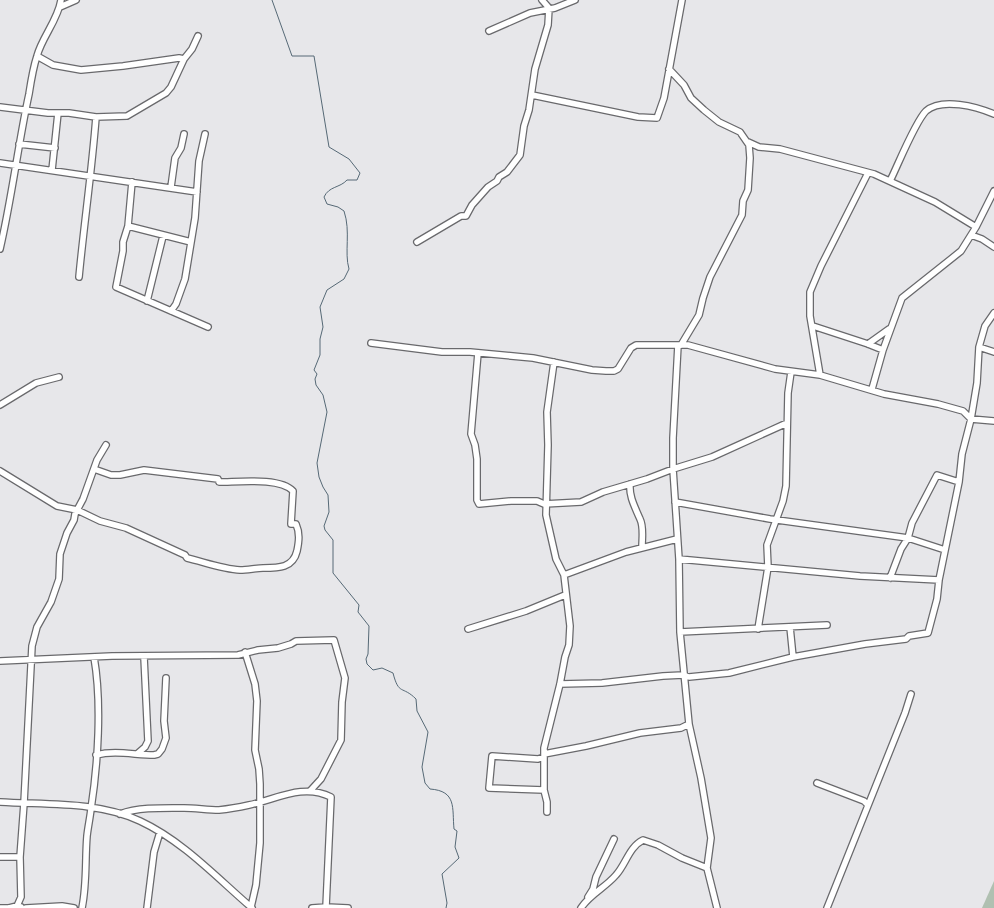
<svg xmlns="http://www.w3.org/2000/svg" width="994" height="908" viewBox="0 0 994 908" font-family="'Titillium Web',sans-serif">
<rect width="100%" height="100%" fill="#e7e7ea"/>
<!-- green -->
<path fill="#b0c0b1" d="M 994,881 L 994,908 L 982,908 Z"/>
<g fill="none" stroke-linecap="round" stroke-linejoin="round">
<!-- stream -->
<path stroke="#566976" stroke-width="1" d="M 272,0 L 292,56 L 314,56 L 329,147 L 349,159 L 360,173 L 357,180 L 347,180 C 340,188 329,186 324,197 L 327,204 L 338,207 L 344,211 C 351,232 344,252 349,269 L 344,279 L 327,290 L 320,307 L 323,327 L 320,339 L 320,355 L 314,370 L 317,374 L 315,379 L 316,385 L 323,395 L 327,412 L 317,463 L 319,477 L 323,487 L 328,495 L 329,512 L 324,526 L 325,530 L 333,540 L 333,573 L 359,605 L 358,612 L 369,626 L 368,654 L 366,659 L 367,664 L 373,670 L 382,668 L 393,673 C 399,696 402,685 416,699 L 417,711 L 428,732 L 422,767 L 425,783 L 430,789 C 457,791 452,808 454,829 L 457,831 L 455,847 L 459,858 L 442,874 L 447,903 L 446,908"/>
<!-- street casing -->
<g stroke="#69696c" stroke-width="8">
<path id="street" d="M 60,7 L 76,0
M 489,31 L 530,13 L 555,8 L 575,0
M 37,56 L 53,65 L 81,70 L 123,66 L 179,58 L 184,59
M 669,69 L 684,85 L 691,98 L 704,110 L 719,122 L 740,132 L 749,145 L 750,158 L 748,190 L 743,201 L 742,215 L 710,277 L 703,298 L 699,315 L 681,345
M 532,95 L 638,117 L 657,118 L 664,98 L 682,0
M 0,107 L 48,113 L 69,113 L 96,117 L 127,116 L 166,93 L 171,87 L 184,59 L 192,49 L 198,36
M 748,142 L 759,147 L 780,149 L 874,174 L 935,202 L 976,227
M 19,144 L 55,148
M 0,163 L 197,192
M 52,170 L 58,113
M 890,181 C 898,165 915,122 926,111 C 942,97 977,107 994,114
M 132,182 L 128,226 L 123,242 L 123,251 L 116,287 L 208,327
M 171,187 L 175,158 L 181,148 L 184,134
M 128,226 L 191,242
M 971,235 L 982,239 L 994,247
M 417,242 L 461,216 L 466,216 L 472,205 L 488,187 L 497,181 L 499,177 L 507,172 L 520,155 L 524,126 L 529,110 L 535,69 L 548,25 L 549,8 L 542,0
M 0,249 C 12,197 18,145 29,94 C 31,81 33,68 37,56 C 42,37 58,20 61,0
M 79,277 C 84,224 92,170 96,117
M 147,301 L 163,236
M 171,311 L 176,304 L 185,279 L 195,218 L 199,161 L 205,134
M 813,326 L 868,344 L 883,350
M 371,343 L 442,352 L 470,352 L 533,358 L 592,370 L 606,371 L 614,371 L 618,369 L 631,348 L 636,345 L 688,345 L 775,369 L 820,375 L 884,394 L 938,404 L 963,411 L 971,419 L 994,421
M 868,344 L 889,329
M 678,345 L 673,438 L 673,469 L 679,559 L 680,632 L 689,724 L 701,778 L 711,838 L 707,868 L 717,908
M 979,347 L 994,352
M 478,353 L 471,434 L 475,445 L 477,459 L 477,500 L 479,504 L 511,501 L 537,501 L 544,504 L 581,502 L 603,492 L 647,479 L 673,469 L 712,457 L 787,423
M 820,375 L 810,316 L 810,292 L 821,266 L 868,173
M 872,389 L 883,350 L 902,298 L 961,251 L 976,227 L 994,191
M 0,405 L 36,383 L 59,377
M 0,471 L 57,506 L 77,510 L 100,521 L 126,528 L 185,555 L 187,558 C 204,562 223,569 240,570 C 248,570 256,568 263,568 C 279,568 293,568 297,551 C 299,541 300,533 296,524 L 291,524 L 293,491 C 280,477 238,482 219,482 L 218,479 L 144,470 L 120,475 L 111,475 L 94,469
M 630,484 C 629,497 635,507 640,519 C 644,527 642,538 642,547
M 675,502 L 770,519 L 908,538 L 945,550
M 679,559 L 860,576 L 939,580
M 564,575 L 626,552 L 677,539
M 890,578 L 901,549 L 908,538 L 912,523 L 937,475 L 959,482
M 790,627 L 793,657
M 468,629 L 526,611 L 565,595
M 758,629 L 768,567 L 767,545 L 783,501 L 786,486 L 788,393 L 791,372
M 680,632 L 827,625
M 245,652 L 255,684 L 257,701 L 255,750 L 259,769 L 260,784 L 260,843 L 256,885 L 251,907
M 0,661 L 112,656 L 238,655 L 258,650 L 278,648 L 291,644 L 296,641 L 334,640 L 345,678 L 342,702 L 341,740 L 321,779 L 310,791
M 560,684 L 602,683 L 663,676 L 683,675 L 689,677 L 729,673 L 793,657 L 865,644 L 906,639 L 909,636 L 928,633 L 937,599 L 939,580 L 959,482 L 962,454 L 971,419 L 977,383 L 979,347 L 985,326 L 994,313
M 137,754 L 145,747 L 148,741 L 144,657
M 544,754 L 586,746 L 640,733 L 681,728 L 689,724
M 96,755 C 115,750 135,755 154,755 L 158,754 L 162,749 L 166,738 L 164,721 L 166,678
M 544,757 L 538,759 L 492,756 L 489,788 L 544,790
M 817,783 L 864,801 L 868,805
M 0,802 C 46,805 97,801 140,821 C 183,841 217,878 252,908
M 547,812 L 547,802 L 544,790 L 544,748 L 560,684 L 565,657 L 569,645 L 570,626 L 564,575 L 556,559 L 546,515 L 548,445 L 547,412 L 554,362
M 120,814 C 139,807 164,808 184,808 C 196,808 207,810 219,810 C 229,809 240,807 249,805 C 277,799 303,783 331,797 L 326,907
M 0,857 L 20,857
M 588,897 L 593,889 L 596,877 L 614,839
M 17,906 L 21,897 L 20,857 L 24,803 L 32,646 L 37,627 L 51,602 L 59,579 L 60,554 L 67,533 L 74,520 L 75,514 L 83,499 L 97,460 L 106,445
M 0,908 L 8,908
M 9,908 L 17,906 L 21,907
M 26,908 L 62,906 L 74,908
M 82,908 C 87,884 85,860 87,836 C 88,827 90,818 91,809 C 98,763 102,703 94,657
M 147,908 L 154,852 L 160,832
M 312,908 L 326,907 L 348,908
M 581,908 C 590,894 605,888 616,875 C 626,864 629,847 643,840 L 658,845 L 682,858 L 707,868
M 827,908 L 905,713 L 911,694"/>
</g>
<!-- street -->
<use href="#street" stroke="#fff" stroke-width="5.5"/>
</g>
</svg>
